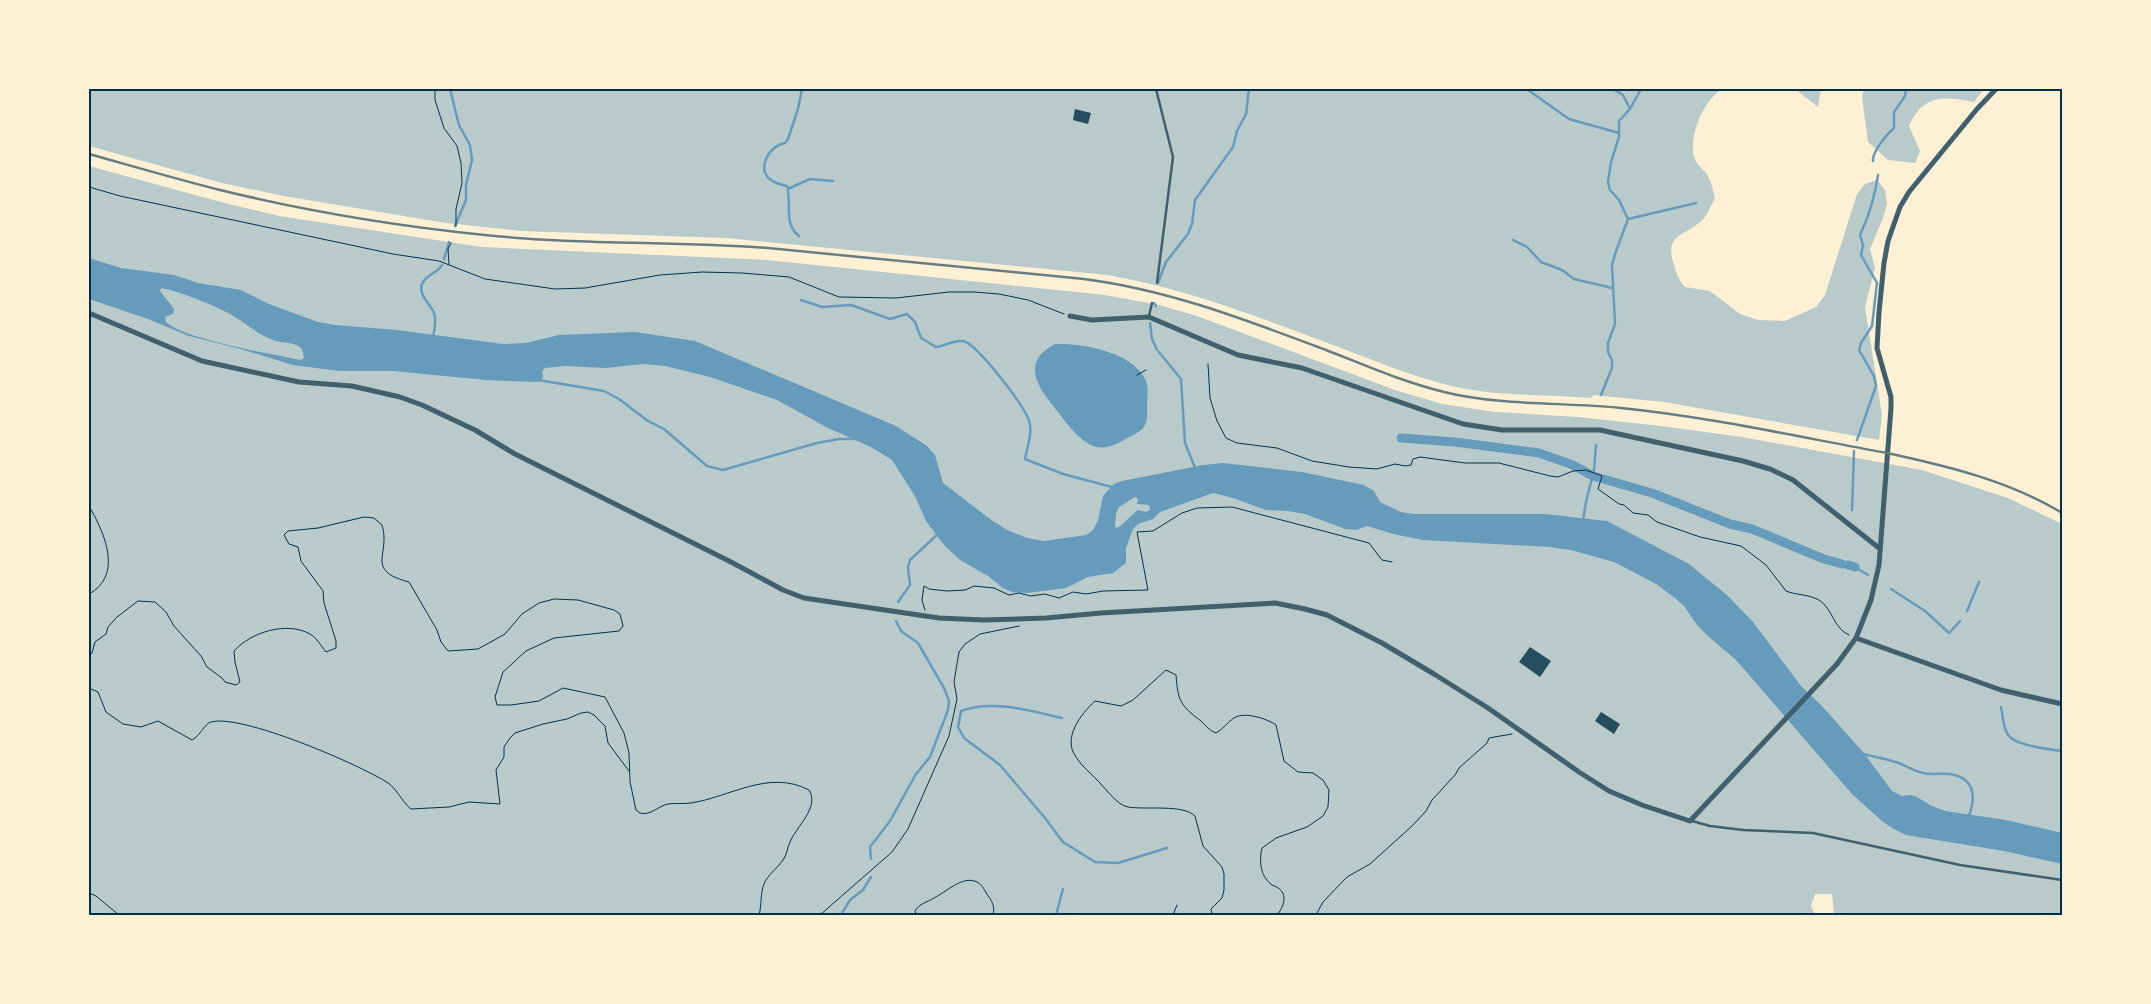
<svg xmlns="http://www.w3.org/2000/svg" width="2151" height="1004" viewBox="0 0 2151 1004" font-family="Commissioner,sans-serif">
<rect width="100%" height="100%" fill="#fdf0d5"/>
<!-- green -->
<path fill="#b9caca" d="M 89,89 L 1722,89 C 1703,101 1689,135 1694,157 C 1696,164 1702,168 1706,173 C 1711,180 1713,190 1715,198 C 1711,205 1707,217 1700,222 C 1684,236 1665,235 1673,262 C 1676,272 1678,279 1685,287 L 1710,291 L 1740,314 L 1758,320 L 1785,321 L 1816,307 L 1825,295 L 1857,194 L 1865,184 L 1877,180 L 1885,190 L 1887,204 L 1883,218 L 1870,249 L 1875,268 L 1865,307 L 1882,415 L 1879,440 L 1664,402 L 1593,395 L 1592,398 C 1543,394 1492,397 1444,384 C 1406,374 1370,359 1333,345 C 1259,317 1187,289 1108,275 L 726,238 L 521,231 L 446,223 L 284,196 L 222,183 L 89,146 Z
M 1795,89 L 1821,89 L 1818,107 Z
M 1864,89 L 1984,89 L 1974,102 C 1944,96 1923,94 1909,126 L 1920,151 L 1915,163 L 1888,160 L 1868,142 L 1862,97 Z
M 89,166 L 217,201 L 279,216 L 482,247 L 767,260 L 1105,295 L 1159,305 L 1194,315 L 1395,390 L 1442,404 L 1495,412 L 1578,417 L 1661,426 L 1742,437 L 1922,470 L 2008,498 L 2062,524 L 2062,915 L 1834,915 L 1832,894 L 1815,894 L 1811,906 L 1815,915 L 89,915 Z"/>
<!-- water -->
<path fill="#669bbc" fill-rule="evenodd" d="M 89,258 L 121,268 L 174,275 L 198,283 L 241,290 L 269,304 L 318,322 L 335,325 L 397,330 L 503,344 L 526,343 L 559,335 L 635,332 L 695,341 L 896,426 L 927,446 L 935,455 L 943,483 L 990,519 L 1007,530 L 1027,538 L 1044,541 L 1086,535 L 1093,530 L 1098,521 L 1103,496 L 1108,490 L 1114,484 L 1122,481 L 1203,465 L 1223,463 L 1302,472 L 1364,485 L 1374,491 L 1380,502 L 1401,512 L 1413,514 L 1545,514 L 1607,521 L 1689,564 L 1728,596 L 1753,622 L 1801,686 L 1821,705 L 1863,752 L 1892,791 L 1902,796 L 1910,795 L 1917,797 L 1930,805 L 1945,811 L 2006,820 L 2062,833 L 2062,864 L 2004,851 L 1906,835 L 1894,829 L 1883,822 L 1852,794 L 1736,660 L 1708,636 L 1697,625 L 1684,606 L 1675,598 L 1656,584 L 1614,562 L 1571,550 L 1550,547 L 1423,540 L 1393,534 L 1367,526 L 1356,530 L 1345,529 L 1305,514 L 1288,511 L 1266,510 L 1233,498 L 1213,493 L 1160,512 L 1153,519 L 1138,524 L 1133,529 L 1126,548 L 1126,563 L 1113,573 L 1088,577 L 1066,588 L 1027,593 L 1012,592 L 1003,588 L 988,576 L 960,560 L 944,545 L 926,521 L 915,496 L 892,460 L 871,447 L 826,427 L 777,400 L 710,377 L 665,366 L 643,364 L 606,368 L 565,366 L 545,368 L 542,371 L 543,377 L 541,381 L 535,382 L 486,380 L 393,371 L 339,371 L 293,365 L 244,350 L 189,336 L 148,319 L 89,299 ZM 161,288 C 179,291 213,305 230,314 C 244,322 257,334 273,340 C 284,344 294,341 302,349 L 304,358 L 301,360 C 272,354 186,340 166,322 L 165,317 L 173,314 L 174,309 L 160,291 ZM 1135,497 L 1138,499 L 1137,504 L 1149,505 L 1150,510 L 1146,512 L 1138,510 L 1119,527 L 1115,528 L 1116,513 L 1119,507 Z
M 1055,344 C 1083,343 1134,352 1146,381 C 1149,389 1147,400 1147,408 C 1148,422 1146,429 1133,435 C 1123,440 1109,450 1097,447 C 1082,444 1067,424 1058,412 C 1040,390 1018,363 1055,344 Z"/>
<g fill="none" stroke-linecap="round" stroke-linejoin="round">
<!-- stream -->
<path stroke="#669bbc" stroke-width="2.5" d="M 450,89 L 459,125 L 470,145 L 472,160 L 466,185 L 466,200 L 455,226
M 1613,89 L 1623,95 L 1630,109
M 1528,90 L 1569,119 L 1619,133
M 1873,161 C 1872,152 1887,134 1894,128 L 1894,112 L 1905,96 L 1906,89
M 788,189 L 810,179 L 833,181
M 1628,219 L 1696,203
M 799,236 C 783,224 792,203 787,186 C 782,185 775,183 771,180 C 755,169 770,145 785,143 L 788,139 L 798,109 L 802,89
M 1513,240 L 1527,247 L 1541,262 L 1562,270 L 1574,279 L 1612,288
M 444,259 L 449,242
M 1158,283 L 1166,262 L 1188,234 L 1192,224 L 1195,200 L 1233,147 L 1237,131 L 1246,114 L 1249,89
M 801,300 L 822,307 L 851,305 L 890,319 L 907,314 L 915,322 L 921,338 L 936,347 C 945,346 953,340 963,341 C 976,343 1026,407 1029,421 C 1033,433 1027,447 1025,459 L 1063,474 L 1112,487
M 1154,303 L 1156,306
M 1150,323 L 1152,339 L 1157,350
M 433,338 C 434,330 437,320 434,313 C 431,304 418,296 422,284 C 426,274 437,274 442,265
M 1159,352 L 1181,379 L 1185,443 L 1196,470
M 538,380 L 604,391 L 619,399 L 648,421 L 664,429 L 707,466 L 723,470 L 817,443 L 839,439 L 854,439
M 1601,395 L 1612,368 L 1612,360 L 1608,352 L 1608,343 L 1615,324 L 1612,265 L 1615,254 L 1628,219 L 1619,200 L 1610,190 L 1608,182 L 1611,162 L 1619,137 L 1619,121 L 1630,109 L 1641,89
M 1857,440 L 1876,386 L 1874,376 L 1859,350 L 1861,343 L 1872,326 L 1877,283 L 1861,255 L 1863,245 L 1860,235 C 1869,216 1875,196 1878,175
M 1852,510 L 1854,451
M 1583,520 L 1586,502 L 1594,470 L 1596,445
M 1855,567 L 1868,575
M 1891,589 L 1925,611 L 1949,633 L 1960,621
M 898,602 L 910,585 L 908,567 L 910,560 L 939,533
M 1967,611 L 1979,582
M 2001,707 C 2003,716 2003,728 2008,735 C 2016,746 2049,749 2062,751
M 1062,718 C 1031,711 992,699 961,711 L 958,727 L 964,738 L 1000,765 L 1045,818 L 1063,842 L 1095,862 L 1118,863 L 1167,848
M 1863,754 C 1875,757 1889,759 1901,764 C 1908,767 1915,771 1923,773 C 1932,775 1941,773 1950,774 C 1975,778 1976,797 1969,816
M 871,859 L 870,847 L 890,821 L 916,774 L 930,757 L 948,710 L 949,701 L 944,688 L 918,643 L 901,631 L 896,621
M 841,915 L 850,900 L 863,890 L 871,877
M 1056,915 L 1063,889"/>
<!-- canal -->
<path stroke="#669bbc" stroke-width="9" d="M 1401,438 L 1455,442 L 1539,453 L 1573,465 L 1593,476 L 1652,493 L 1730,524 L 1752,529 L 1824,559 L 1842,564
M 1848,565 L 1855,567"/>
</g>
<!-- building -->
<path fill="#264d5e" d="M 1075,109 L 1091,113 L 1088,124 L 1073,120 Z
M 1530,647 L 1551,661 L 1540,677 L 1519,662 Z
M 1601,712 L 1620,724 L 1614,734 L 1595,721 Z"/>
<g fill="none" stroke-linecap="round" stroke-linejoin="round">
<!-- path -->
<path stroke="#003049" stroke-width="1" d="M 435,89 L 435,100 L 444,128 L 457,146 L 461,163 L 462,183 L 456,209 L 456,226
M 89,187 L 120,196 L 393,254 L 439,261 L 485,279 L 555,289 L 585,288 L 660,275 L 702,272 L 742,273 L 789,277 L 839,297 L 896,298 L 949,292 L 974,292 L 999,294 L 1028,300 L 1064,314
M 449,264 L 448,249 L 451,243
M 1208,364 L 1210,398 L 1217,421 L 1226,438 L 1237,443 L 1277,448 L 1312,461 L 1349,467 L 1377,469 L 1395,464 L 1405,466 L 1411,465 L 1413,459 L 1420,457 L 1465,463 L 1499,463 L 1550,476 L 1558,477 L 1573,471 L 1586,470 L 1602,476 L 1598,489 L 1619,504 L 1624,505 L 1633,513 L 1648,515 L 1657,522 L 1700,537 L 1741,546 L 1766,565 L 1786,591 C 1795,595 1808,594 1819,600 C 1833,609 1833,628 1849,635
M 1137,375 L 1146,370
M 89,506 C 104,532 124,575 89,594
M 925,610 L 922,600 L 924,586 L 929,589 L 947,591 L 965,590 L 974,586 L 994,588 L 1009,595 L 1019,593 L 1031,596 L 1045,594 L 1059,598 L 1073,592 L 1086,594 L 1103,591 L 1148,590 L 1137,532 L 1153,531 L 1182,513 L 1197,508 L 1232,507 L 1369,543 L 1382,560 L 1392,562
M 89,656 L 92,653 L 95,642 L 106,634 L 108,627 L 117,617 L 138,601 L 155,602 L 166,612 L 174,626 L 201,656 L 207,667 L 222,678 L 225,682 L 236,685 L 240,682 L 235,662 L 234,651 C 251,632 287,621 310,634 C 317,638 321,646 326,652 L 336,648 L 336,641 L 324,603 L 323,591 L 301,561 L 298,547 L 289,544 L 284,535 L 288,531 L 318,528 L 364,517 L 374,518 L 382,525 C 391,555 364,570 409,582 L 437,630 L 441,642 L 448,651 L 478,649 L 505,634 L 522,614 L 539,603 L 554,599 L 578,600 L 614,610 L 620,614 L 623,626 L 619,631 L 554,638 L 526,651 L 503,672 L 495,697 L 497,705 L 511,705 L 539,701 L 563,688 L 605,697 L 624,733 L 629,753 L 630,782 L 636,810 L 640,813 C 651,816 658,806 668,804 C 675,803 683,804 691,803 C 730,797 769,769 809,790 C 820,807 796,827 790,842 C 787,848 787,855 783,860 C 777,869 768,874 764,884 C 760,894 762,905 759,915
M 89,688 L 98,692 L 106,712 L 123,724 L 141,727 L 158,721 L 192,740 C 201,735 205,723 211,722 C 240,713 361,765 388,783 C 397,789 402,802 411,809 L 449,807 L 469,802 L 500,804 L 496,770 L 504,757 L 504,747 L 510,738 L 515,733 L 543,724 L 567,719 L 581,713 L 588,712 L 594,715 L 605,726 L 608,743 L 629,771
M 89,893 L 96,896 L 119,915
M 820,915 L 892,852 L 908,829 L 949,736 L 957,699 L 954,682 L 959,652 L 965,644 L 980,634 L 1019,626
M 916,915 L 915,911 C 920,903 926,903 934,898 C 946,892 963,875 977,882 C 983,885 985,892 989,897 C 993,903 995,908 993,915
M 1173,915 L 1177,905
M 1212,915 L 1211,909 L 1222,898 L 1224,890 L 1224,874 L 1222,867 L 1203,846 L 1195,816 C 1183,804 1146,810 1128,807 C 1117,805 1107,790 1099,782 C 1092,774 1082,767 1076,757 C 1062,738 1081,714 1095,701 L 1121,706 L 1133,700 L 1166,670 L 1176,675 C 1178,701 1180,705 1201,721 C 1206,726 1209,730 1216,733 C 1224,729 1227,722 1234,718 C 1244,711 1268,719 1276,725 L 1284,761 L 1298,772 L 1313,773 L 1323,780 L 1329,790 L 1328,807 L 1323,816 L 1307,827 L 1276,838 L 1262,848 C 1259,860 1260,876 1271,884 C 1273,886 1276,886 1278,888 C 1288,894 1284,907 1277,915
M 1316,915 L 1323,902 L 1347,877 L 1370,864 L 1412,826 L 1426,811 L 1432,800 L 1455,775 L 1459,768 L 1487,743 L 1489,738 L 1512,734"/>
<!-- service -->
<path stroke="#3f606c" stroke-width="2.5" d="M 1156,89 L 1173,157 L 1157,283
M 1149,316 L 1152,303
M 1692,821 L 1710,826 L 1743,830 L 1813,833 L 1960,865 L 2062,880"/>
<!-- minor -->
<path stroke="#3f606c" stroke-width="5" d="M 89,313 L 202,361 L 299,382 L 352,386 L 400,397 L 422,405 L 475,430 L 515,454 L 731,562 L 783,590 L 804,598 L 939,618 L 984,620 L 1046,618 L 1101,613 L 1275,603 L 1305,609 L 1327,615 L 1382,643 L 1434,674 L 1488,708 L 1579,772 L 1609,791 L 1642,805 L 1690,821 L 1837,664 L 1856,638 L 1871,600 L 1879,565 L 1891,408 L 1891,397 L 1877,348 L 1879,312 L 1884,263 L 1888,241 L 1900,207 L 1909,192 L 1977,109 L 1996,89
M 1070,316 L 1092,320 L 1149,317 L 1238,355 L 1302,368 L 1463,424 L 1502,430 L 1600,430 L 1743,461 L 1770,469 L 1793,480 L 1879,548
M 1856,638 L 2001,690 L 2062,704"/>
<!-- rail -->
<path stroke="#657d81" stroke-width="2.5" d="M 89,154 C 132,166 176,179 220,190 C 306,211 396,226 485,235 C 579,245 674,241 768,248 L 1084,279 C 1169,290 1246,320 1326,350 C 1365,365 1403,382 1444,392 C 1501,406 1562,402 1621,408 C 1710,417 1799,437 1887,453 C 1947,466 2010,481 2062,513"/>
</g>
<!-- border -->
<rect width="2151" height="1004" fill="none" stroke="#fdf0d5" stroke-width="180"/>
<rect x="90" y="90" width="1971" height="824" fill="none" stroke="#003049" stroke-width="2"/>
</svg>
